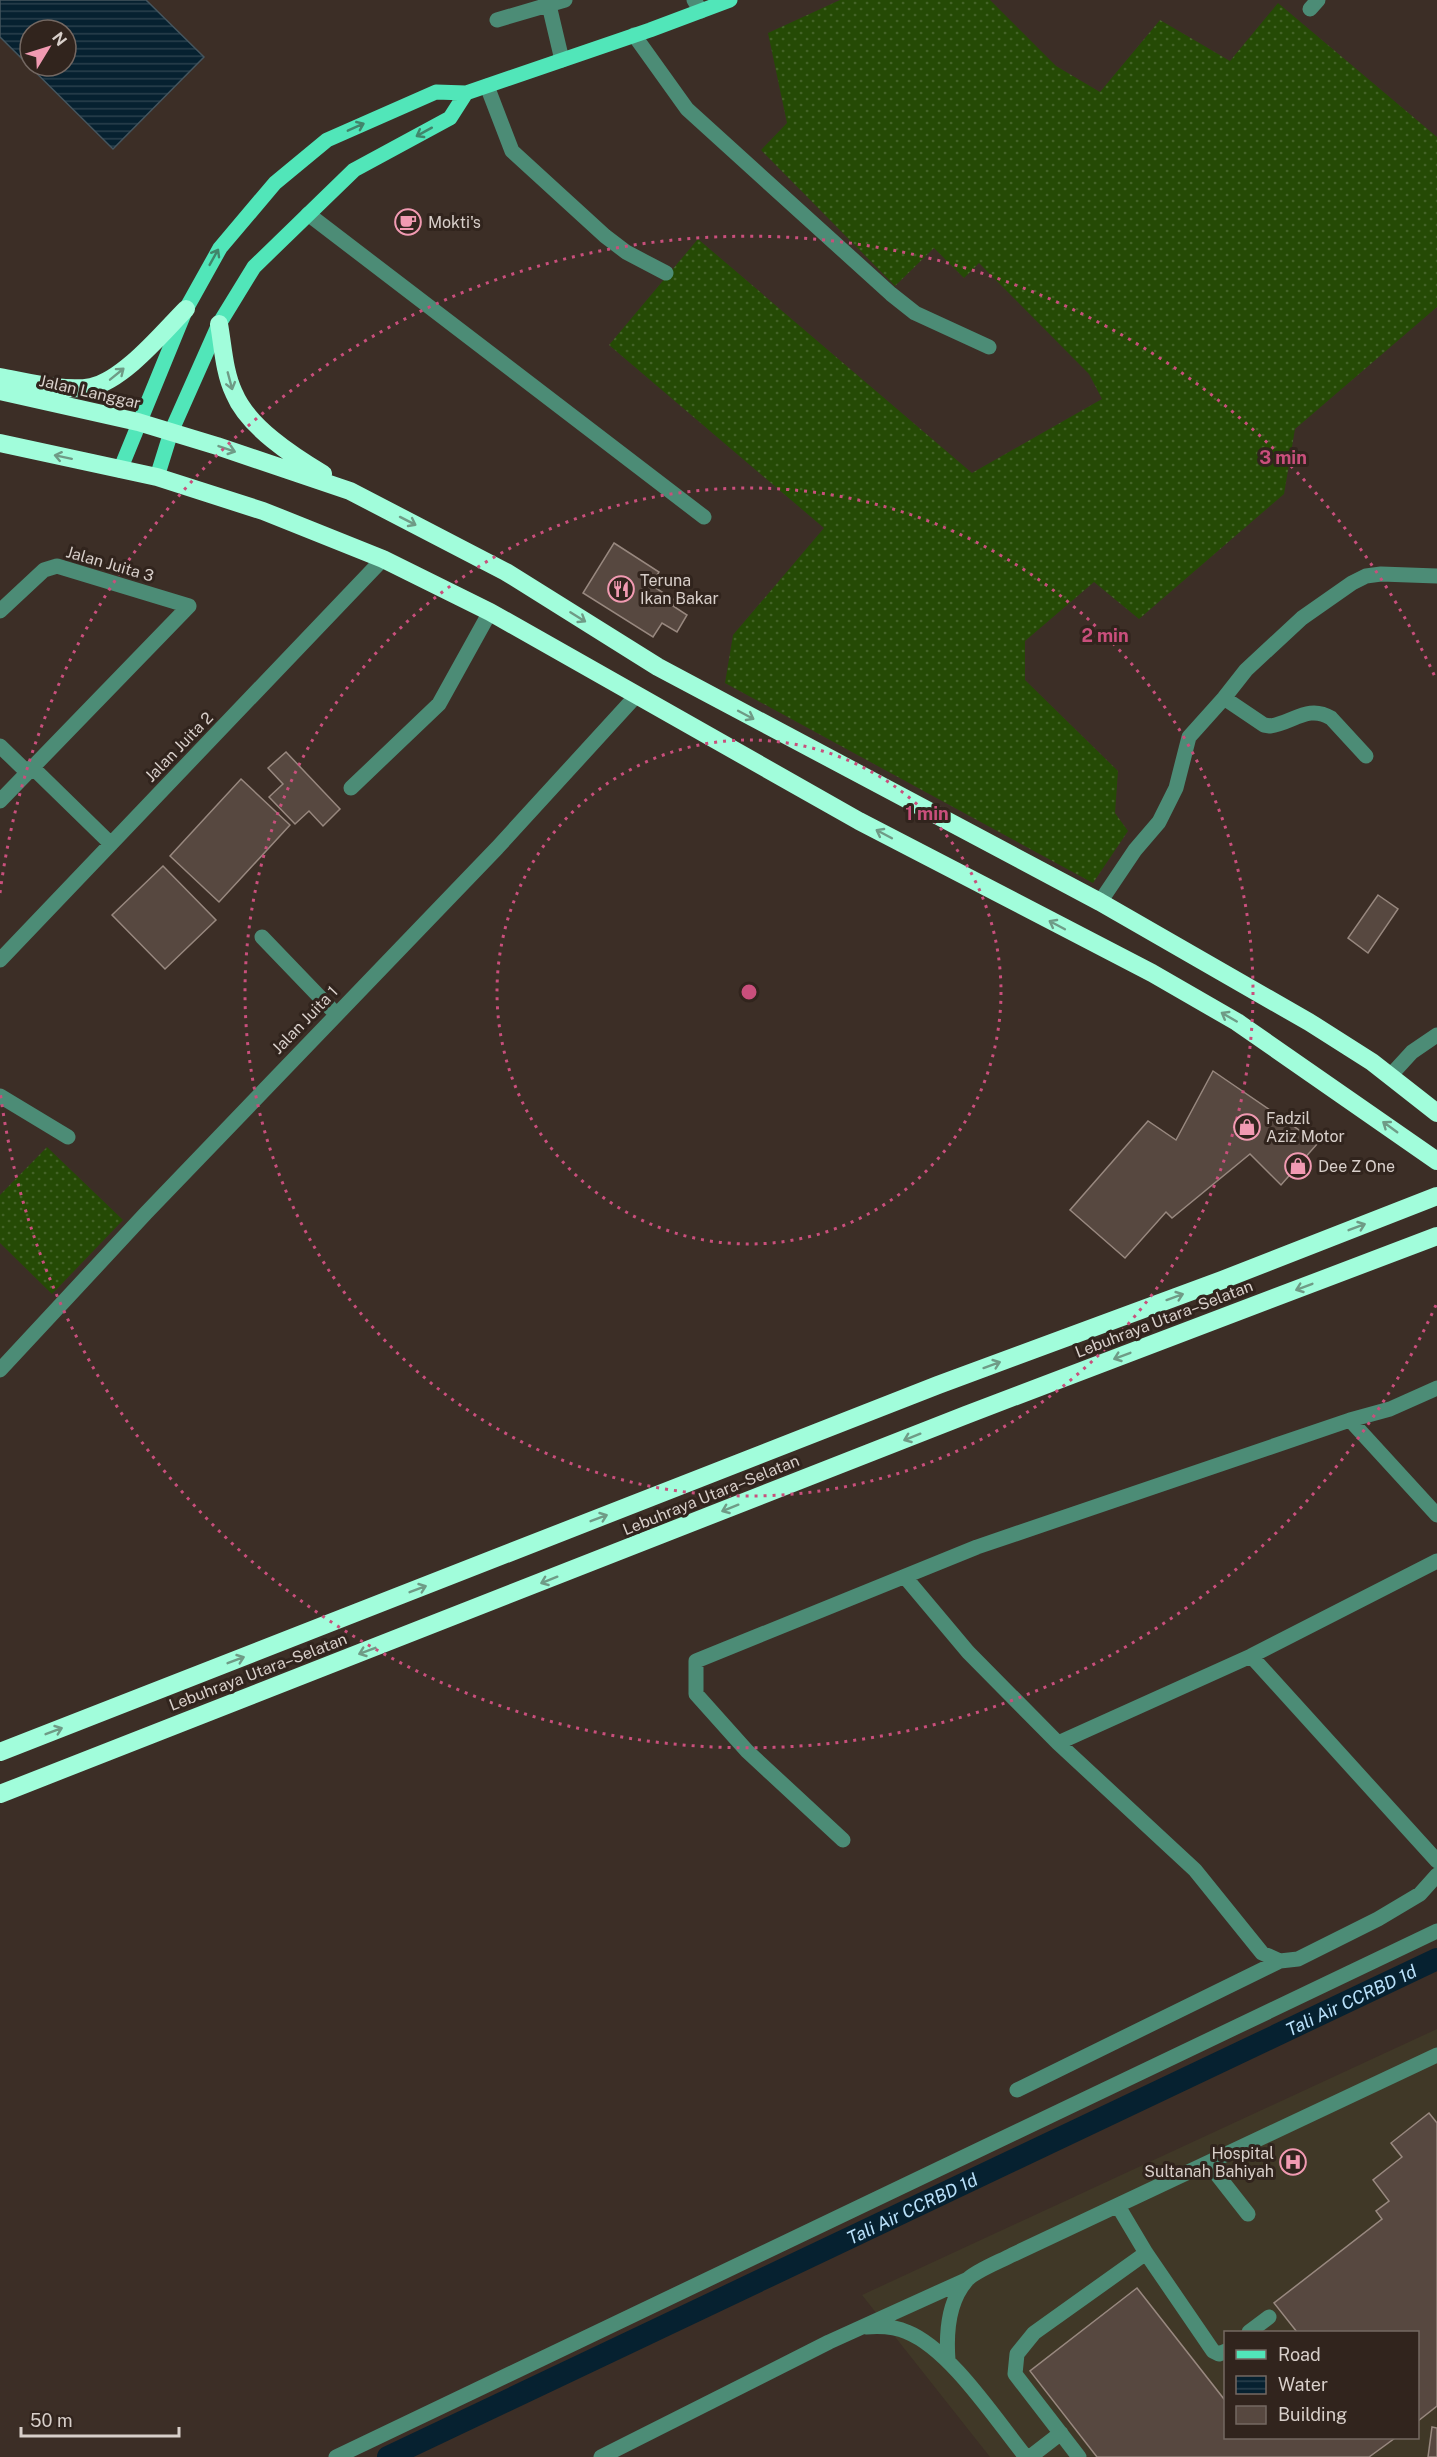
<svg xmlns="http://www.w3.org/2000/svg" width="1437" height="2457" viewBox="0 0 1437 2457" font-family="'Public Sans',sans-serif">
<defs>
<pattern id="grass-dots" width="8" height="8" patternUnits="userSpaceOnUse" patternTransform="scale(1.5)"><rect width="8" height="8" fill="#254a05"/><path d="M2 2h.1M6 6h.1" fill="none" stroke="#446328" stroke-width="1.8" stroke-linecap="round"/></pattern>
<pattern id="water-rules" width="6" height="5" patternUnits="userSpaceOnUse" patternTransform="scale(1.5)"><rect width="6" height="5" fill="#062130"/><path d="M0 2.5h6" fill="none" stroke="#2a404d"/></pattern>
</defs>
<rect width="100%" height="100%" fill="#3c2e26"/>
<!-- medical -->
<path fill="#403827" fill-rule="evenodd" d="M 1437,2029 L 1437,2457 L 990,2457 L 862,2295 ZM 1226,2332 L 1418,2332 L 1418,2438 L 1226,2438 Z"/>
<!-- grass -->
<path fill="url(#grass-dots)" d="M 840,0 L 990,0 L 1056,66 L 1100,92 L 1160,20 L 1230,61 L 1278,3 L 1437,137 L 1437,307 L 1295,429 L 1284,494 L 1139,619 L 1094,582 L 1025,641 L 1025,680 L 1118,771 L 1115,813 L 1128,831 L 1093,883 L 725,683 L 733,635 L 824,528 L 609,345 L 698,239 L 972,473 L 1102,399 L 1089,374 L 979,263 L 964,278 L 934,248 L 895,286 L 761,150 L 787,123 L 768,33 Z
M 47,1147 L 123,1220 L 52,1294 L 0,1243 L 0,1195 Z"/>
<!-- water -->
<path fill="url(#water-rules)" stroke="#45555e" stroke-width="1.5" fill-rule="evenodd" d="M 0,0 L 146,0 L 204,57 L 113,149 L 0,37 ZM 30,30 L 66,30 L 66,66 L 30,66 Z"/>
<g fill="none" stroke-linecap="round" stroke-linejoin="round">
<!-- canal -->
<path stroke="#062130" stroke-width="22" id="s1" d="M 388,2457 L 1437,1959"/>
</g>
<!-- building -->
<path fill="#574840" stroke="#98887f" stroke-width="1.5" d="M 614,543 L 659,572 L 651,585 L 676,601 L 673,606 L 687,615 L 677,632 L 662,623 L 653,637 L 583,593 Z
M 286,752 L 340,809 L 323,826 L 309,811 L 295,824 L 269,797 L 283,784 L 268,768 Z
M 241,779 L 290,825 L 219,902 L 170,856 Z
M 163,866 L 216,920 L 165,969 L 112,915 Z
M 1378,895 L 1398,909 L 1368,953 L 1348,938 Z
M 1213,1071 L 1318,1143 L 1281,1185 L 1250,1154 L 1172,1218 L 1166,1212 L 1125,1258 L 1070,1210 L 1148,1121 L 1176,1140 Z
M 1429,2113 L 1437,2123 L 1437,2406 L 1418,2421 L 1418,2332 L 1297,2332 L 1274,2303 L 1382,2219 L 1376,2211 L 1389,2201 L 1373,2180 L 1402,2157 L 1391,2143 Z
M 1137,2288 L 1224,2399 L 1226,2397 L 1226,2438 L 1395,2438 L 1369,2457 L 1097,2457 L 1030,2371 Z
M 1432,2427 L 1437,2428 L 1437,2457 L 1428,2457 Z"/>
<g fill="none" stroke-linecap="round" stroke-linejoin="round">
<!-- minor -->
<path stroke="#4c8c76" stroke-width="15" d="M 694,0 L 701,11
M 549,5 L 562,60
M 1310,9 L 1318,0
M 497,20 L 565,0
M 634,35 L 687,109 L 891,294 L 915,313 L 989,347
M 487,86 L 512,151 L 605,236 L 626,252 L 666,273
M 308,214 L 704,517
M 0,611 L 44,570 L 57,566 L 189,606 L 0,801
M 1224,698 L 1264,725 L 1270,726 C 1293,723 1308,704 1331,718 L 1366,756
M 0,746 L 27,772
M 32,767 L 111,844
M 351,788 L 439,704 L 490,612
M 1100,902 L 1135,850 L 1159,822 L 1176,788 L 1189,737 L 1224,698 L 1246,670 L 1302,618 L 1352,583 L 1366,576 L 1381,574 L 1437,576
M 262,937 L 336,1014
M 0,960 L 383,559
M 1390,1076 L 1412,1052 L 1437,1035
M 0,1096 L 68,1137
M 0,1370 L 146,1213 L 497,848 L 636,696
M 1350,1420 L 1437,1515
M 905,1577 L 968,1652 L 1058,1743 L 1195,1870 L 1262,1953 L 1280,1961 L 1298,1959 L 1378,1919 L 1420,1894 L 1437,1875
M 1251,1656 L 1437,1861
M 1058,1743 L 1251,1656 L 1437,1561
M 843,1840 L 747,1751 L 696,1694 L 696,1661 L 977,1547 L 1350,1420 L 1390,1409 L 1437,1388
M 1017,2090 L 1280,1961
M 1208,2163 L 1248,2214
M 1118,2206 L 1146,2253 L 1213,2351 L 1219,2354 L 1226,2351
M 866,2327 C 879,2326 894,2326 907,2332 C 950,2349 996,2420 1026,2457
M 1249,2332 L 1269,2317
M 948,2360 C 946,2333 948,2301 967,2280 C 975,2271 1001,2261 1012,2255 L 1437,2055
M 336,2457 L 1437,1931
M 601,2457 L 829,2342 L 968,2279
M 1030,2457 L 1061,2433
M 1079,2457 L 1015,2374 L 1017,2354 L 1034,2333 L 1146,2253"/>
<!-- major -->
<path stroke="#51e6b9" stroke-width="15" d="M 120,470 L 186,309 L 220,248 L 275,183 L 327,140 L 436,92 L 466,93 L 650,30 L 730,0
M 157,477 L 171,432 L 219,324 L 254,267 L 354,170 L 450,118 L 466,93"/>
<!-- highway -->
<path stroke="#a1fddb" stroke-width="18" d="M 219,324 C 223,346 224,372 234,393 C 248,427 293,456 323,474
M 0,377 C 27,382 65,392 91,387 C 124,380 163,332 186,309
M 0,391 L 138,422 L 217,446 L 350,491 L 506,572 L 658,667 L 1100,902 L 1309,1022 L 1372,1062 L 1437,1113
M 0,443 L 157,477 L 263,511 L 383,559 L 490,612 L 859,821 L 1152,973 L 1237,1022 L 1437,1161
M 0,1752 L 938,1385 L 1222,1280 L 1437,1196
M 0,1794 L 966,1415 L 1437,1236"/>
</g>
<!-- one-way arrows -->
<defs><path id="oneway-shaft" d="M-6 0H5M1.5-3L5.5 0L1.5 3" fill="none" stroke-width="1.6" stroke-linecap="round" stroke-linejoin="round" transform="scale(1.5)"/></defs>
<g stroke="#41856b">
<use href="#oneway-shaft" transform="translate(356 127) rotate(-24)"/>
<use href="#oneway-shaft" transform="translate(424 132) rotate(151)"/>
<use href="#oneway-shaft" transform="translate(214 257) rotate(-61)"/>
</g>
<g stroke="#6f9b86">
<use href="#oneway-shaft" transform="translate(117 374) rotate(-39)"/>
<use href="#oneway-shaft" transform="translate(230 381) rotate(75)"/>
<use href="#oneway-shaft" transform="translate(227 449) rotate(19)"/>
<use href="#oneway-shaft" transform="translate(63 457) rotate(-168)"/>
<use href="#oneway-shaft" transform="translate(408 521) rotate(27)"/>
<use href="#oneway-shaft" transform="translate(578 617) rotate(32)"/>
<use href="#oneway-shaft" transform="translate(746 715) rotate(28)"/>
<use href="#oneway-shaft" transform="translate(884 834) rotate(-152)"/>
<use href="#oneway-shaft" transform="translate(1057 925) rotate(-152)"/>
<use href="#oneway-shaft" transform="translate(1229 1017) rotate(-150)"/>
<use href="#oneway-shaft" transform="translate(1390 1127) rotate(-144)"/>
<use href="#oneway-shaft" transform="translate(1357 1227) rotate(-21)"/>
<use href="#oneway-shaft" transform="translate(1304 1287) rotate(159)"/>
<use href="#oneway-shaft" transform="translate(1175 1297) rotate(-20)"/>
<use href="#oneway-shaft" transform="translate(1122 1356) rotate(159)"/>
<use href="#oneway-shaft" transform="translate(992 1365) rotate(-20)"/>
<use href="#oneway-shaft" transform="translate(912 1437) rotate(158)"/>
<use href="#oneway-shaft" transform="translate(730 1508) rotate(158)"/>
<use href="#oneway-shaft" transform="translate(599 1518) rotate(-21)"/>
<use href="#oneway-shaft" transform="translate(549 1580) rotate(158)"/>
<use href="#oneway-shaft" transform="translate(418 1589) rotate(-21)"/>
<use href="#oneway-shaft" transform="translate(367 1651) rotate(159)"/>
<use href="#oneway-shaft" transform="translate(236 1660) rotate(-21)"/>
<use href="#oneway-shaft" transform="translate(54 1731) rotate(-21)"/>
</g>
<!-- distance rings -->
<g fill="none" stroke="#c94f7c" stroke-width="3" stroke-dasharray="3 6">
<circle cx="749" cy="992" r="252"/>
<circle cx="749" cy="992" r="504"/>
<path d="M1436 1305A755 755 0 0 1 0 1091M0 893A755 755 0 0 1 1436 679"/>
</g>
<!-- icons -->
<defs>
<g id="cafe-ring" transform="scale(1.35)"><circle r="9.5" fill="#31241d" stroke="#f19ab2" stroke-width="1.5"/><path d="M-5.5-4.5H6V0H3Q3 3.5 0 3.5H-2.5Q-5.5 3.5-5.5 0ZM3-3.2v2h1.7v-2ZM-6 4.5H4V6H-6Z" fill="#f19ab2"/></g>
<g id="restaurant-ring" transform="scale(1.35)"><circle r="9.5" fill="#31241d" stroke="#f19ab2" stroke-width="1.5"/><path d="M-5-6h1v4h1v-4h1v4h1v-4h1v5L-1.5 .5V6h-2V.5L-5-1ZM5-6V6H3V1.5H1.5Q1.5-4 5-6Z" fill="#f19ab2"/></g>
<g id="shop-ring" transform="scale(1.35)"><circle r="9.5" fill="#31241d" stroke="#f19ab2" stroke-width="1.5"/><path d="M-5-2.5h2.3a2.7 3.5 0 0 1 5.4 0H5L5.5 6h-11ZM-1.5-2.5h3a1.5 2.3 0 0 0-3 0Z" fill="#f19ab2"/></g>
<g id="hospital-ring" transform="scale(1.35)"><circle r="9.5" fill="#31241d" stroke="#f19ab2" stroke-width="1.5"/><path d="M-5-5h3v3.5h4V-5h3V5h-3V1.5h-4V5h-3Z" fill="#f19ab2"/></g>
</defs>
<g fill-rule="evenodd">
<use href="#cafe-ring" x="408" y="222"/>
<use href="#restaurant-ring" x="621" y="589"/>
<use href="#shop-ring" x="1247" y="1127"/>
<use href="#shop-ring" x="1298" y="1166"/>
<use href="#hospital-ring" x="1293" y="2162"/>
</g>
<g text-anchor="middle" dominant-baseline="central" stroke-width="6" stroke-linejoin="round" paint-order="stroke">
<!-- poi labels -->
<g font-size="16" fill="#d8cfca" stroke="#31241d" text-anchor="start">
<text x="428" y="222">Mokti's</text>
<text x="640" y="580">Teruna<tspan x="640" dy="18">Ikan Bakar</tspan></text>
<text x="1266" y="1118">Fadzil<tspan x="1266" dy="18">Aziz Motor</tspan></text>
<text x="1318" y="1166">Dee Z One</text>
<text x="1274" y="2153" text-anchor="end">Hospital<tspan x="1274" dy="18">Sultanah Bahiyah</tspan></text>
</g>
<!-- street labels -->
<g font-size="16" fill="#d8cfca" stroke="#31241d">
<text transform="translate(90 392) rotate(13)">Jalan Langgar</text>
<text transform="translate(110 564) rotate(16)">Jalan Juita 3</text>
<text transform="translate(179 747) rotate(-46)">Jalan Juita 2</text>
<text transform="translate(305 1020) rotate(-46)">Jalan Juita 1</text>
<text transform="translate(1164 1319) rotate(-21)">Lebuhraya Utara–Selatan</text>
<text transform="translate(711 1495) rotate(-22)">Lebuhraya Utara–Selatan</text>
<text transform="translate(258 1672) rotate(-21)">Lebuhraya Utara–Selatan</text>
</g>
<!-- water labels -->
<g font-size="18" font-style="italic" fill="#b9e1fb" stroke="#31241d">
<text stroke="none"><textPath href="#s1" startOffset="1066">Tali Air CCRBD 1d</textPath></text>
<text stroke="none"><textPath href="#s1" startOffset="580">Tali Air CCRBD 1d</textPath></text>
</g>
</g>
<circle cx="749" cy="992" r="9" fill="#c94f7c" stroke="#31241d" stroke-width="3"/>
<g font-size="18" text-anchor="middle" font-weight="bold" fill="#c94f7c" stroke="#31241d" stroke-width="6" stroke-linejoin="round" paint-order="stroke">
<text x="1283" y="464">3 min</text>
<text x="1105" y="642">2 min</text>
<text x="927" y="820">1 min</text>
</g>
<!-- legend -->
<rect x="1224" y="2331" width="195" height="108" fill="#31241d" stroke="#746862" stroke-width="1.5"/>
<rect x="1236" y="2350" width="30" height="9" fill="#51e6b9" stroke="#746862" stroke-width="1.5"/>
<text x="1278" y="2361" font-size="18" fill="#d8cfca">Road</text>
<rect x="1236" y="2376" width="30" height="18" fill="url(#water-rules)" stroke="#746862" stroke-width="1.5"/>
<text x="1278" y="2391" font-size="18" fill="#d8cfca">Water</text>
<rect x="1236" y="2406" width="30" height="18" fill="#574840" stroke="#746862" stroke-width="1.5"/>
<text x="1278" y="2421" font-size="18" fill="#d8cfca">Building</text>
<!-- north arrow -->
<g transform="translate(48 48) rotate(52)"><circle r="28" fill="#31241d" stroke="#746862" stroke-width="1.5"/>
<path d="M0-4.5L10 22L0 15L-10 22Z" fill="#f19ab2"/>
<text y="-9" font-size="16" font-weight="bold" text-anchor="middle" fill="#d8cfca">N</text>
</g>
<!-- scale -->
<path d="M21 2427v9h158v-9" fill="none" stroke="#d8cfca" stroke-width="3"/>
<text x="30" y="2427" font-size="18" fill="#d8cfca" stroke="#31241d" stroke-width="4.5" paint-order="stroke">50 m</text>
</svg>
